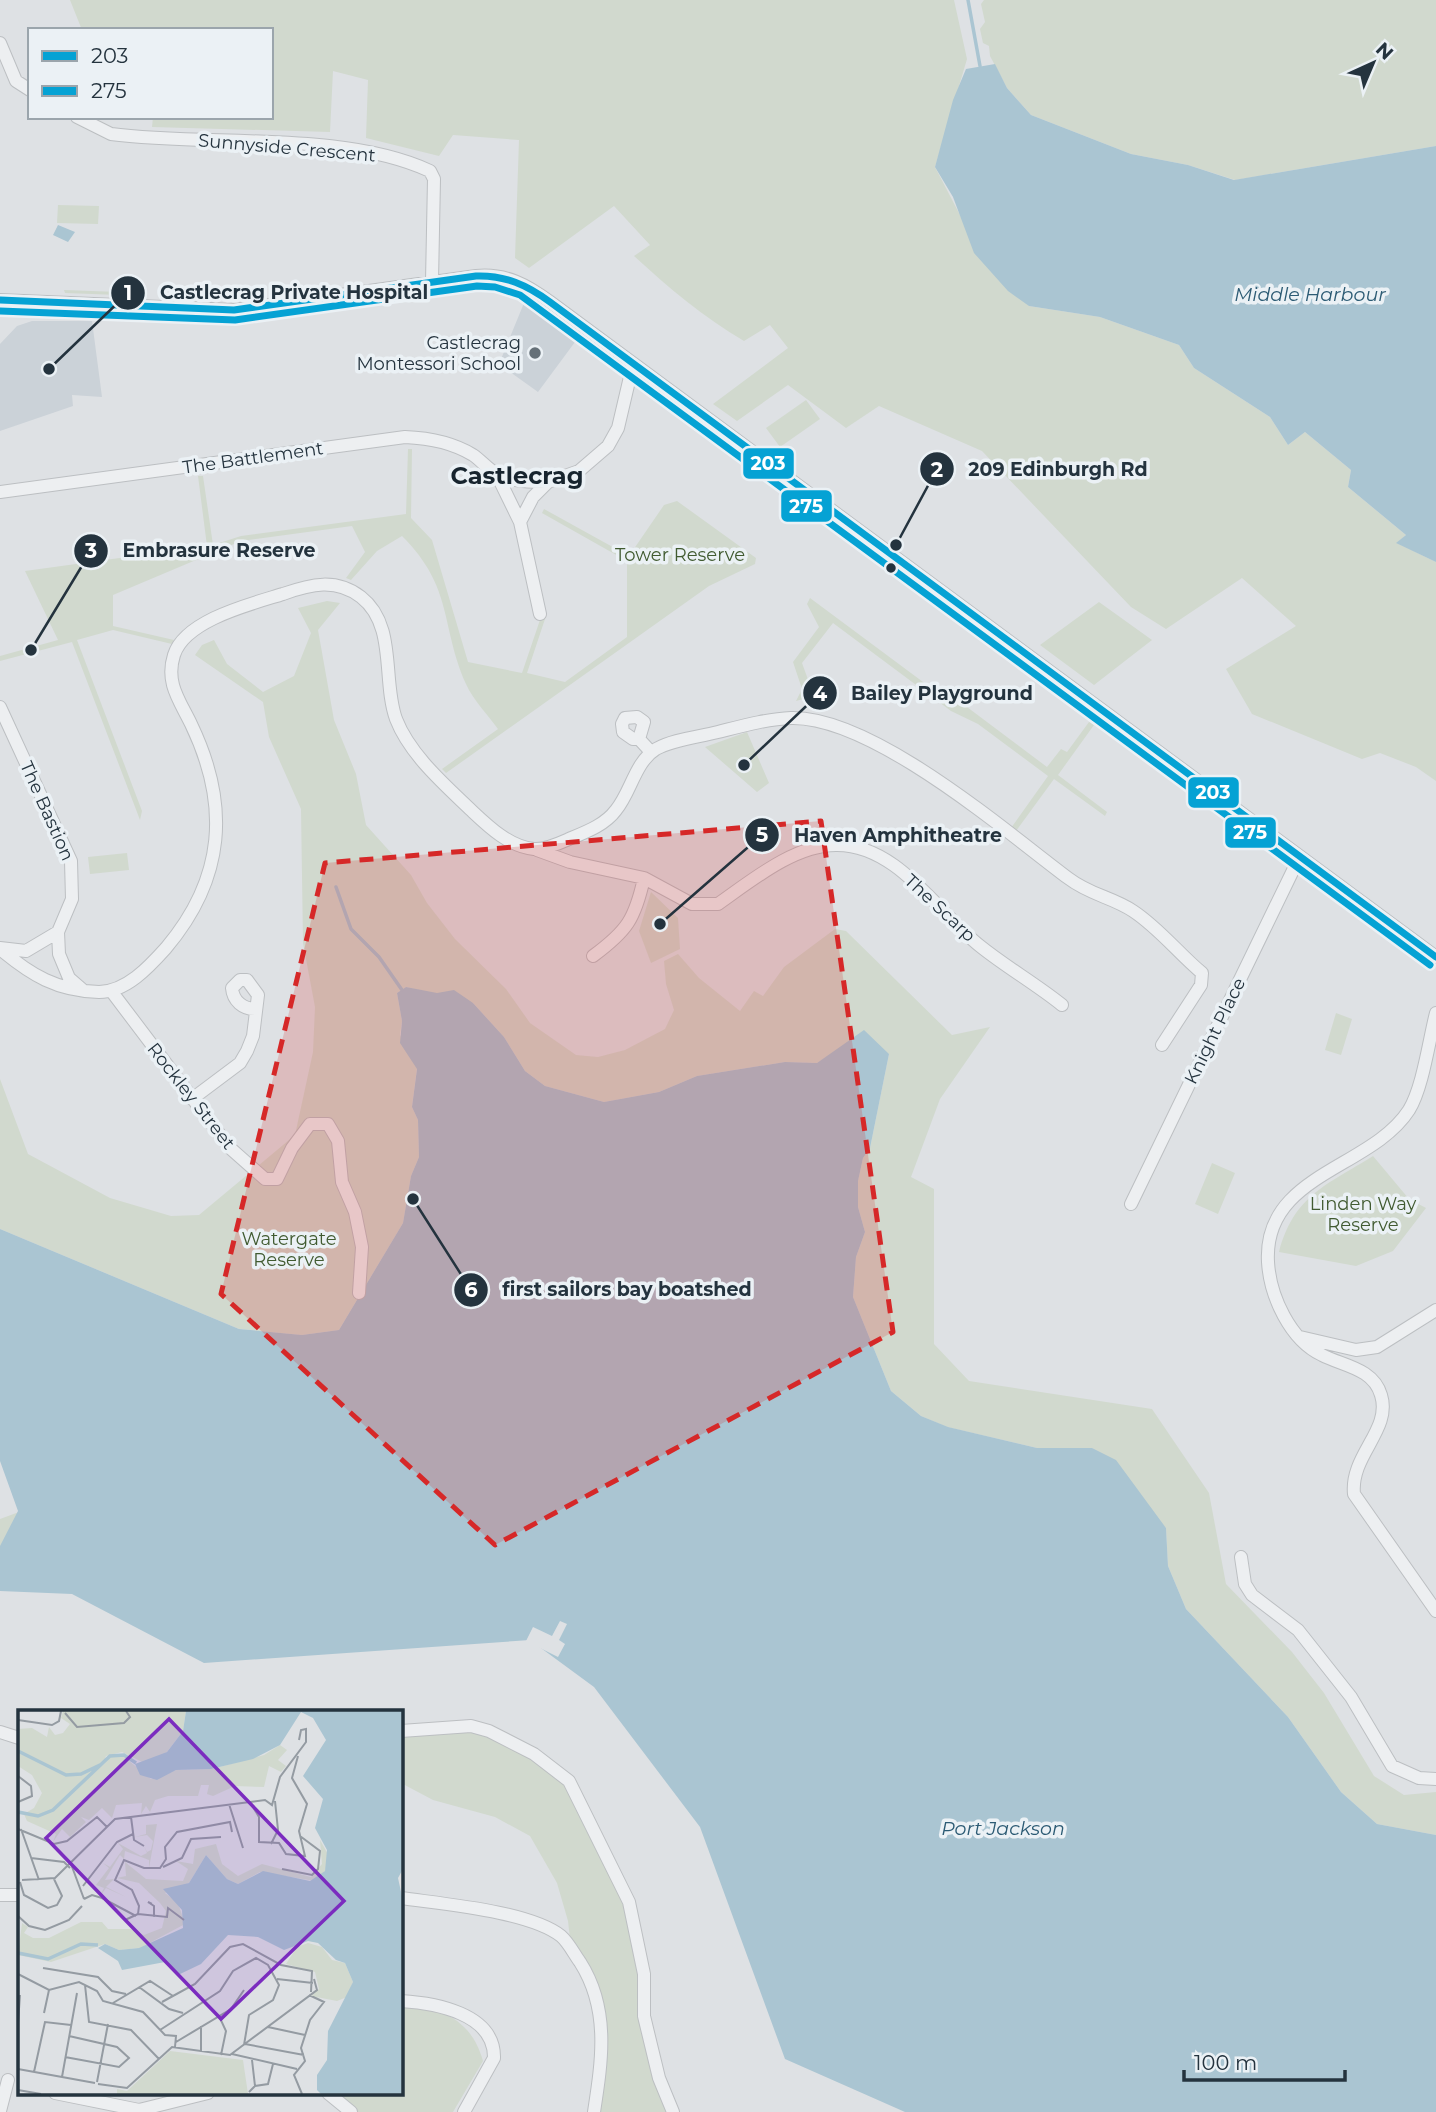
<svg xmlns="http://www.w3.org/2000/svg" width="1436" height="2112" viewBox="0 0 1436 2112" font-family="Montserrat,sans-serif">
<rect width="100%" height="100%" fill="#dee1e4"/>
<!-- built -->
<path fill="#cbd2d8" d="M 524,303 L 575,342 L 538,392 L 499,364 Z
M 32,321 L 92,321 L 102,397 L 72,395 L 73,406 L 0,431 L 0,344 L 17,326 Z"/>
<!-- green -->
<path fill="#d1d9ce" d="M 70,0 L 954,0 L 967,59 L 935,167 L 961,217 L 1029,306 L 1100,317 L 1179,345 L 1194,368 L 1270,417 L 1288,445 L 1305,432 L 1351,470 L 1348,487 L 1406,535 L 1397,543 L 1436,562 L 1436,781 L 1416,767 L 1380,753 L 1362,759 L 1252,714 L 1226,669 L 1296,626 L 1242,578 L 1166,629 L 1131,607 L 982,451 L 879,406 L 846,428 L 788,385 L 737,421 L 713,404 L 788,348 L 770,325 L 744,341 C 703,317 669,288 634,256 L 650,245 L 614,206 L 529,268 L 515,258 L 519,140 L 453,135 L 439,156 L 366,138 L 368,80 L 333,71 L 330,132 L 152,127 L 153,117 L 271,117 L 271,30 L 82,30 Z
M 984,0 L 1436,0 L 1436,146 L 1235,180 L 1188,165 L 1131,154 L 1031,115 L 1007,88 L 990,56 L 989,46 L 983,43 L 980,29 L 985,22 L 981,4 Z
M 58,205 L 99,206 L 98,224 L 57,223 Z
M 64,290 L 147,293 L 146,296 L 65,293 Z
M 806,400 L 820,419 L 780,447 L 766,428 Z
M 408,449 L 412,449 L 411,518 L 432,540 L 468,662 L 522,673 L 542,614 L 546,616 L 527,673 L 565,682 L 627,637 L 627,561 L 542,513 L 544,509 L 629,556 L 664,505 L 677,501 L 756,558 L 755,564 L 709,586 L 446,773 L 442,769 L 498,729 C 488,715 473,700 466,684 C 440,625 454,588 402,536 L 377,551 L 351,580 L 346,578 L 365,552 L 352,526 L 241,541 L 113,595 L 113,626 L 174,640 L 172,644 L 113,630 L 77,640 L 142,811 L 140,820 L 72,642 L 0,661 L 0,656 L 58,640 L 25,571 L 207,546 L 198,476 L 203,476 L 213,545 L 241,536 L 406,514 Z
M 810,598 L 954,705 L 959,701 L 1047,767 L 1061,749 L 1067,752 L 1089,722 L 1094,725 L 1058,775 L 1107,812 L 1105,816 L 1054,779 L 1016,831 L 1011,828 L 1048,776 L 978,724 L 951,711 L 833,623 L 802,663 L 814,696 L 796,701 L 802,689 L 793,662 L 819,627 L 807,604 Z
M 327,601 L 340,603 L 318,630 L 334,720 L 356,774 L 366,825 L 411,875 L 427,903 L 455,939 L 506,989 L 530,1023 L 576,1055 L 598,1057 L 625,1050 L 665,1029 L 674,1010 L 666,984 L 664,961 L 678,954 L 699,978 L 740,1011 L 754,991 L 763,996 L 784,967 L 835,929 L 846,931 L 952,1035 L 990,1027 L 940,1099 L 911,1177 L 934,1189 L 934,1344 L 969,1381 L 1152,1409 L 1209,1493 L 1226,1584 L 1292,1652 L 1324,1693 L 1374,1776 L 1404,1795 L 1436,1792 L 1436,1835 L 1377,1824 L 1341,1792 L 1288,1717 L 1186,1609 L 1168,1566 L 1166,1528 L 1092,1448 L 1037,1448 L 947,1427 L 921,1416 L 891,1391 L 853,1297 L 856,1257 L 865,1232 L 858,1207 L 858,1181 L 863,1158 L 870,1148 L 889,1054 L 843,1047 L 817,1063 L 785,1062 L 697,1076 L 659,1092 L 604,1102 L 545,1086 L 525,1071 L 504,1037 L 473,1003 L 406,987 L 397,993 L 402,1021 L 400,1035 L 417,1068 L 412,1107 L 418,1120 L 419,1157 L 411,1176 L 403,1223 L 339,1330 L 302,1335 L 239,1329 L 0,1229 L 0,1079 L 28,1154 L 110,1198 L 171,1216 L 199,1215 L 295,1135 L 313,1052 L 315,1007 L 303,943 L 301,809 L 269,737 L 263,702 L 195,655 L 202,645 L 214,640 L 227,664 L 263,692 L 294,676 L 311,633 L 298,608 Z
M 1099,602 L 1152,640 L 1094,685 L 1040,645 Z
M 747,732 L 769,783 L 757,792 L 705,747 Z
M 127,853 L 129,870 L 90,874 L 88,857 Z
M 651,892 L 678,918 L 680,949 L 651,963 L 639,931 Z
M 1336,1013 L 1352,1019 L 1341,1055 L 1325,1050 Z
M 1373,1156 L 1409,1199 L 1426,1208 L 1393,1251 L 1356,1266 L 1279,1252 C 1294,1195 1327,1185 1373,1156 Z
M 1212,1163 L 1235,1173 L 1218,1214 L 1195,1204 Z
M 19,1512 L 0,1556 L 0,1519 Z
M 471,1726 L 534,1754 L 569,1781 L 638,1936 L 639,2006 L 673,2112 L 593,2112 L 602,2023 L 571,1948 L 568,1921 L 557,1883 L 530,1836 L 495,1817 L 433,1800 L 401,1783 L 401,1735 Z
M 401,2002 C 441,2009 471,2018 483,2061 L 453,2112 L 352,2112 L 331,2093 L 401,2093 Z"/>
<!-- water -->
<path fill="#aac5d2" d="M 995,64 L 1007,88 L 1031,115 L 1131,154 L 1188,165 L 1234,180 L 1436,146 L 1436,562 L 1396,543 L 1406,535 L 1348,487 L 1351,470 L 1305,432 L 1288,445 L 1270,417 L 1194,368 L 1179,345 L 1100,317 L 1029,306 L 1008,291 L 974,253 L 953,197 L 935,167 L 953,100 L 966,69 Z
M 58,225 L 75,232 L 68,242 L 53,235 Z
M 406,987 L 437,993 L 454,990 L 473,1003 L 504,1037 L 525,1071 L 545,1086 L 604,1102 L 659,1092 L 697,1076 L 785,1062 L 817,1063 L 864,1030 L 889,1054 L 870,1148 L 863,1158 L 858,1181 L 858,1207 L 865,1232 L 856,1257 L 853,1297 L 891,1391 L 921,1416 L 948,1427 L 1037,1448 L 1092,1448 L 1116,1460 L 1166,1528 L 1168,1566 L 1186,1609 L 1288,1717 L 1341,1792 L 1377,1824 L 1436,1835 L 1436,2112 L 905,2112 L 785,2059 L 700,1827 L 594,1687 L 530,1640 L 204,1663 L 72,1594 L 0,1591 L 0,1546 L 18,1511 L 0,1461 L 0,1229 L 239,1329 L 302,1335 L 339,1330 L 403,1223 L 411,1176 L 419,1157 L 418,1120 L 412,1107 L 417,1069 L 400,1043 L 402,1021 L 397,993 Z"/>
<!-- pier -->
<path fill="#dee1e4" d="M 560,1621 L 567,1624 L 559,1640 L 565,1644 L 558,1657 L 526,1641 L 533,1627 L 552,1636 Z"/>
<g fill="none" stroke-linecap="round" stroke-linejoin="round">
<!-- stream -->
<path stroke="#aac5d2" stroke-width="3.5" d="M 968,0 L 980,66
M 336,887 L 351,929 L 379,957 L 402,990"/>
<!-- minor casing -->
<g stroke="#bcbfc2" stroke-width="14">
<path id="minor" d="M 0,43 L 16,81 L 30,90
M 77,117 L 111,134 C 207,147 342,130 430,171 L 434,179 L 432,281
M 0,300 L 234,310 L 476,276 C 506,273 527,285 550,302 L 1436,957
M 497,475 L 520,522
M 0,492 L 405,437 C 429,438 452,442 473,455 C 482,461 489,471 499,475 C 514,482 531,482 548,482
M 540,614 L 520,522 L 533,497 L 548,482 L 579,471 L 608,446 L 618,428 L 633,364
M 0,707 L 71,861 L 72,899 L 58,932 L 59,954 L 69,978 L 84,991
M 639,739 L 644,722 L 637,717 L 625,718 L 622,724 L 623,732 L 633,739 L 639,739 L 651,752
M 537,850 L 570,862 L 644,878 L 692,904 L 718,904 C 751,881 794,845 836,845 C 897,844 937,912 980,946 C 1006,967 1036,984 1062,1005
M 0,948 L 26,951 L 58,932
M 0,949 C 31,975 57,991 99,992 C 126,992 149,967 166,948 C 225,878 230,805 191,724 C 180,701 165,683 174,655 C 185,620 251,604 283,594 C 311,584 336,578 361,597 C 397,625 382,680 396,719 C 410,755 445,785 472,811 C 489,827 510,847 534,849 C 545,850 560,843 569,839 C 586,832 605,825 616,810 C 631,792 635,762 656,749 C 674,739 699,737 718,732 C 742,726 767,719 791,718 C 872,716 1004,830 1068,878 C 1090,895 1112,897 1133,911 C 1159,928 1179,954 1202,973 L 1201,985 L 1162,1045
M 593,956 C 627,931 635,919 644,878
M 112,992 L 230,1148 L 265,1179 L 277,1179 L 292,1148 L 310,1124 L 328,1124 L 338,1141 L 342,1182 L 355,1212 L 362,1247 L 359,1293
M 1436,1013 C 1429,1040 1423,1087 1409,1110 C 1371,1169 1263,1174 1268,1262 C 1270,1296 1290,1340 1322,1355 C 1343,1366 1373,1368 1381,1395 C 1392,1430 1350,1455 1354,1494 L 1436,1611
M 192,1099 L 240,1063 L 247,1051 L 253,1036 L 258,995 L 247,980 L 240,980 L 232,988 C 233,1001 243,1009 255,1009
M 1131,1204 L 1299,858
M 1300,1337 L 1356,1350 L 1377,1347 L 1436,1310
M 1241,1557 L 1245,1584 L 1252,1595 L 1298,1630 L 1351,1697 L 1392,1766 L 1419,1778 L 1436,1779
M 401,1731 L 471,1726 L 489,1731 L 534,1754 L 569,1781 L 629,1902 L 644,1974 L 644,2016 L 659,2078 L 673,2112
M 0,1732 L 19,1738
M 0,1895 L 19,1895
M 401,1898 C 442,1904 529,1911 561,1936 C 569,1943 574,1954 580,1962 C 610,2009 602,2060 594,2112
M 401,2001 C 434,2003 495,2013 494,2058 L 464,2112
M 55,2093 L 139,2110 L 208,2093
M 328,2093 L 351,2112
M 0,2111 L 8,2080"/>
</g>
<!-- minor -->
<use href="#minor" stroke="#edeff1" stroke-width="12"/>
<!-- bus-1 casing -->
<g stroke="#ebf1f5" stroke-width="12">
<path id="bus-1" d="M 0,300 L 234,310 L 476,276 C 505,275 527,285 550,302 L 1436,957"/>
</g>
<!-- bus-2 casing -->
<g stroke="#ebf1f5" stroke-width="12">
<path id="bus-2" d="M 0,311 L 235,320 L 477,286 L 495,287 L 520,295 L 1430,965"/>
</g>
<!-- bus-1 -->
<use href="#bus-1" stroke="#05a2d4" stroke-width="7"/>
<!-- bus-2 -->
<use href="#bus-2" stroke="#05a2d4" stroke-width="7"/>
</g>
<!-- marked area -->
<path fill="#d62828" fill-opacity="0.2" stroke="#d62828" stroke-width="5" stroke-dasharray="14 9" stroke-linejoin="round" d="M 821,821 L 893,1332 L 495,1545 L 221,1294 L 325,863 Z"/>
<!-- markers -->
<circle fill="#657078" stroke="#ebf1f5" stroke-width="2.5" cx="535" cy="353" r="7"/>
<circle fill="#24333e" stroke="#ebf1f5" stroke-width="2.5" cx="891" cy="568" r="6"/>
<g text-anchor="middle" dominant-baseline="central" stroke-width="7" stroke-linejoin="round" paint-order="stroke">
<!-- street labels -->
<g font-size="18" fill="#24333e" stroke="#ebf1f5">
<text transform="translate(287 148) rotate(5)">Sunnyside Crescent</text>
<text transform="translate(253 458) rotate(-8)">The Battlement</text>
<text transform="translate(47 811) rotate(66)">The Bastion</text>
<text transform="translate(940 908) rotate(43)">The Scarp</text>
<text transform="translate(1215 1031) rotate(-64)">Knight Place</text>
<text transform="translate(191 1096) rotate(52)">Rockley Street</text>
</g>
<!-- poi labels -->
<g font-size="18" fill="#24333e" stroke="#ebf1f5" text-anchor="end">
<text x="521" y="343">Castlecrag<tspan x="521" dy="21">Montessori School</tspan></text>
</g>
<!-- park labels -->
<g font-size="18" fill="#415b31" stroke="#ebf1f5">
<text x="680" y="555">Tower Reserve</text>
<text x="1363" y="1204">Linden Way<tspan x="1363" dy="21">Reserve</tspan></text>
<text x="289" y="1239">Watergate<tspan x="289" dy="21">Reserve</tspan></text>
</g>
<!-- water labels -->
<g font-size="19" font-style="italic" fill="#2c5b74" stroke="#ebf1f5">
<text x="1310" y="294">Middle Harbour</text>
<text x="1003" y="1828">Port Jackson</text>
</g>
<!-- district labels -->
<g font-size="24" font-weight="bold" fill="#17242e" stroke="#ebf1f5">
<text x="517" y="475">Castlecrag</text>
</g>
</g>
<!-- overview -->
<g transform="translate(18 1710)">
<rect width="385" height="385" fill="#dee1e4"/>
<path d="M 45,1 L 168,1 L 165,21 L 149,42 L 138,48 L 126,53 L 104,42 L 88,46 L 84,56 L 92,47 L 104,45 L 133,69 L 158,60 L 194,59 L 246,45 L 262,35 L 269,40 L 260,50 L 268,56 L 263,62 L 251,56 L 246,77 L 217,76 L 195,86 L 189,84 L 191,75 L 183,75 L 180,86 L 150,86 L 137,90 L 132,102 L 128,96 L 123,104 L 124,93 L 98,95 L 94,108 L 84,98 L 71,110 L 63,107 L 68,112 L 52,127 L 44,119 L 35,132 L 38,124 L 9,111 L 6,104 L 16,98 L 24,83 L 14,65 L 0,56 L 0,19 L 14,18 L 29,27 L 31,17 L 37,25 L 45,23 L 52,14 L 43,8 ZM 139,114 L 131,158 L 131,150 L 107,141 L 106,149 L 102,145 L 87,170 L 96,169 L 88,177 L 108,187 L 88,178 L 82,186 L 86,178 L 78,175 L 91,158 L 85,153 L 92,157 L 105,139 L 100,133 L 123,146 L 129,143 L 126,136 L 129,142 L 133,140 L 135,131 L 129,125 L 117,127 L 128,124 L 128,115 ZM 302,130 L 311,146 L 307,161 L 297,171 L 242,162 L 220,174 L 209,169 L 188,145 L 171,173 L 147,183 L 160,193 L 167,214 L 122,238 L 101,240 L 87,234 L 33,252 L 0,245 L 4,213 L 10,217 L 6,223 L 15,228 L 31,228 L 63,212 L 84,212 L 90,219 L 113,219 L 126,225 L 144,218 L 148,201 L 142,193 L 121,173 L 99,168 L 108,166 L 107,152 L 128,169 L 165,171 L 170,159 L 158,151 L 175,154 L 177,139 L 198,134 L 204,154 L 220,166 L 244,154 L 293,167 L 304,154 ZM 290,233 L 304,237 L 314,250 L 327,253 L 335,272 L 329,287 L 319,291 L 293,286 L 301,279 L 297,262 L 268,254 L 279,237 ZM 152,341 L 225,350 L 230,384 L 99,384 L 99,379 L 109,381 Z" fill="#d1d9ce"/>
<path d="M 168,1 L 385,1 L 385,159 L 380,168 L 385,191 L 385,384 L 303,384 L 299,380 L 299,365 L 309,350 L 310,321 L 335,272 L 327,253 L 318,250 L 300,233 L 290,231 L 266,240 L 240,227 L 210,225 L 183,254 L 160,265 L 147,252 L 104,260 L 100,251 L 80,238 L 87,234 L 101,240 L 121,238 L 165,218 L 164,200 L 145,179 L 171,173 L 188,145 L 209,169 L 220,174 L 245,161 L 292,171 L 307,161 L 309,140 L 297,118 L 305,89 L 285,66 L 308,30 L 295,8 L 283,2 L 262,35 L 235,49 L 193,59 L 158,60 L 139,70 L 122,65 L 117,54 L 149,42 L 165,21 Z" fill="#aac5d2"/>
<path fill="none" stroke="#aac5d2" stroke-width="3.5" d="M 0,41 L 48,65 L 63,64 L 84,54M 0,102 L 20,106 L 35,100 L 92,46 L 106,45 L 118,53M 0,243 L 30,249 L 63,234 L 80,235"/>
<path fill="none" stroke="#949ba2" stroke-width="2" d="M 47,3 L 59,17 L 106,13 L 112,7 L 108,1M 0,10 L 34,15 L 41,11 L 43,1M 0,66 L 13,76 L 14,86 L 0,92M 232,92 L 241,107 L 241,132 L 261,133 L 268,144 L 287,146 L 281,121 L 289,94 L 274,68 L 280,46M 211,94 L 225,138M 113,107 L 116,130 L 126,136M 0,119 L 36,134 L 49,131 L 79,107 L 89,117M 3,119 L 21,170M 253,134 L 260,120 L 257,91M 13,148 L 46,152 L 52,158M 53,154 L 66,189M 145,157 L 164,148 L 173,129 L 203,127M 264,159 L 294,165 L 300,159 L 302,141 L 282,126M 4,170 L 37,168 L 97,109 L 247,90 L 254,95 L 262,67 L 288,32 L 288,19 L 283,20 L 281,30M 2,172 L 6,185 L 30,198 L 39,195 L 44,186 L 36,169M 65,176 L 99,132 L 115,124M 66,189 L 74,185 L 84,188 L 118,206M 134,194 L 130,192 L 136,196 L 136,207M 120,204 L 149,207 L 150,198 L 166,210M 0,206 L 11,216 L 27,220 L 51,210 L 64,196M 107,210 L 120,204 L 121,196 L 114,180 L 97,170 L 106,150 L 126,158 L 142,158 L 148,149 L 147,137 L 159,122 L 212,112 L 214,122M 25,258 L 80,267 L 94,281 L 108,284M 0,264 L 31,280 L 61,272 L 79,281 L 85,291 L 125,302 L 147,325 L 158,326 L 157,337M 259,269 L 295,273M 67,275 L 71,312 L 113,320 L 141,349M 121,277 L 151,299 L 165,303M 144,292 L 177,274 L 212,237 L 225,234 L 263,255 L 294,261 L 293,282M 95,293 L 132,271 L 155,286M 26,303 L 31,280M 201,306 L 208,321 L 203,345M 0,313 L 2,285M 183,316 L 183,341M 250,317 L 287,325M 142,320 L 202,281 L 215,261 L 238,248 L 250,255 L 261,275 L 255,290 L 231,305 L 226,335M 158,332 L 213,299 L 226,280M 227,334 L 286,345M 214,344 L 279,359M 47,347 L 101,357 L 111,348 L 99,337 L 51,326M 234,350 L 237,376M 0,359 L 77,373M 16,362 L 27,312 L 53,315M 44,367 L 59,283M 79,372 L 90,314M 80,374 L 109,378 L 154,337 L 212,345 L 299,280 L 296,269M 0,380 L 23,384M 231,382 L 237,376 L 250,374 L 255,354M 284,384 L 276,365 L 287,351 L 283,338 L 292,310 L 306,292 L 291,285"/>
<path fill="#7b2cbf" fill-opacity="0.15" stroke="#7b2cbf" stroke-width="3.5" d="M 151,9 L 326,191 L 203,309 L 28,128 Z"/>
<rect width="385" height="385" fill="none" stroke="#24333e" stroke-width="3.5"/>
</g>
<!-- callouts -->
<path fill="none" stroke="#24333e" stroke-width="2.5" d="M49 369L128 293M896 545L937 469M31 650L91 551M744 765L820 693M660 924L762 835M413 1199L471 1290"/>
<g fill="#24333e" stroke="#ebf1f5" stroke-width="2.5">
<circle cx="49" cy="369" r="7"/>
<circle cx="896" cy="545" r="7"/>
<circle cx="31" cy="650" r="7"/>
<circle cx="744" cy="765" r="7"/>
<circle cx="660" cy="924" r="7"/>
<circle cx="413" cy="1199" r="7"/>
<circle cx="128" cy="293" r="18"/>
<circle cx="937" cy="469" r="18"/>
<circle cx="91" cy="551" r="18"/>
<circle cx="820" cy="693" r="18"/>
<circle cx="762" cy="835" r="18"/>
<circle cx="471" cy="1290" r="18"/>
</g>
<g font-size="21" text-anchor="middle" font-weight="bold" fill="#fff">
<text x="128" y="300">1</text>
<text x="937" y="477">2</text>
<text x="91" y="558">3</text>
<text x="820" y="701">4</text>
<text x="762" y="842">5</text>
<text x="471" y="1297">6</text>
</g>
<g font-size="19" text-anchor="middle" font-weight="bold" fill="#24333e" stroke="#ebf1f5" stroke-width="7" stroke-linejoin="round" paint-order="stroke">
<text x="294" y="299">Castlecrag Private Hospital</text>
<text x="1058" y="476">209 Edinburgh Rd</text>
<text x="219" y="557">Embrasure Reserve</text>
<text x="942" y="700">Bailey Playground</text>
<text x="898" y="842">Haven Amphitheatre</text>
<text x="627" y="1296">first sailors bay boatshed</text>
</g>
<g stroke="#ebf1f5" stroke-width="2.5">
<rect x="742" y="447" width="53" height="33" rx="7" fill="#05a2d4"/>
<rect x="780" y="489" width="53" height="34" rx="7" fill="#05a2d4"/>
<rect x="1187" y="776" width="53" height="33" rx="7" fill="#05a2d4"/>
<rect x="1224" y="816" width="53" height="33" rx="7" fill="#05a2d4"/>
</g>
<g font-size="19" text-anchor="middle" font-weight="bold" fill="#fff">
<text x="768" y="470">203</text>
<text x="806" y="513">275</text>
<text x="1213" y="799">203</text>
<text x="1250" y="839">275</text>
</g>
<!-- legend -->
<rect x="28" y="28" width="245" height="91" fill="#ebf1f5" stroke="#9ba5ac" stroke-width="2"/>
<rect x="42" y="51" width="35" height="10" fill="#05a2d4" stroke="#9ba5ac" stroke-width="2"/>
<text x="91" y="63" font-size="21" fill="#24333e">203</text>
<rect x="42" y="86" width="35" height="10" fill="#05a2d4" stroke="#9ba5ac" stroke-width="2"/>
<text x="91" y="98" font-size="21" fill="#24333e">275</text>
<!-- north arrow -->
<g transform="translate(1373 63) rotate(44)" stroke="#ebf1f5" stroke-width="5" paint-order="stroke">
<path d="M0-5L12 26L0 18L-12 26Z" fill="#24333e"/>
<text y="-10" font-size="19" font-weight="bold" text-anchor="middle" fill="#24333e">N</text>
</g>
<!-- scale -->
<path d="M1184 2070v10h161v-10" fill="none" stroke="#24333e" stroke-width="3.5"/>
<text x="1194" y="2070" font-size="21" fill="#24333e" stroke="#ebf1f5" stroke-width="5" paint-order="stroke">100 m</text>
</svg>
